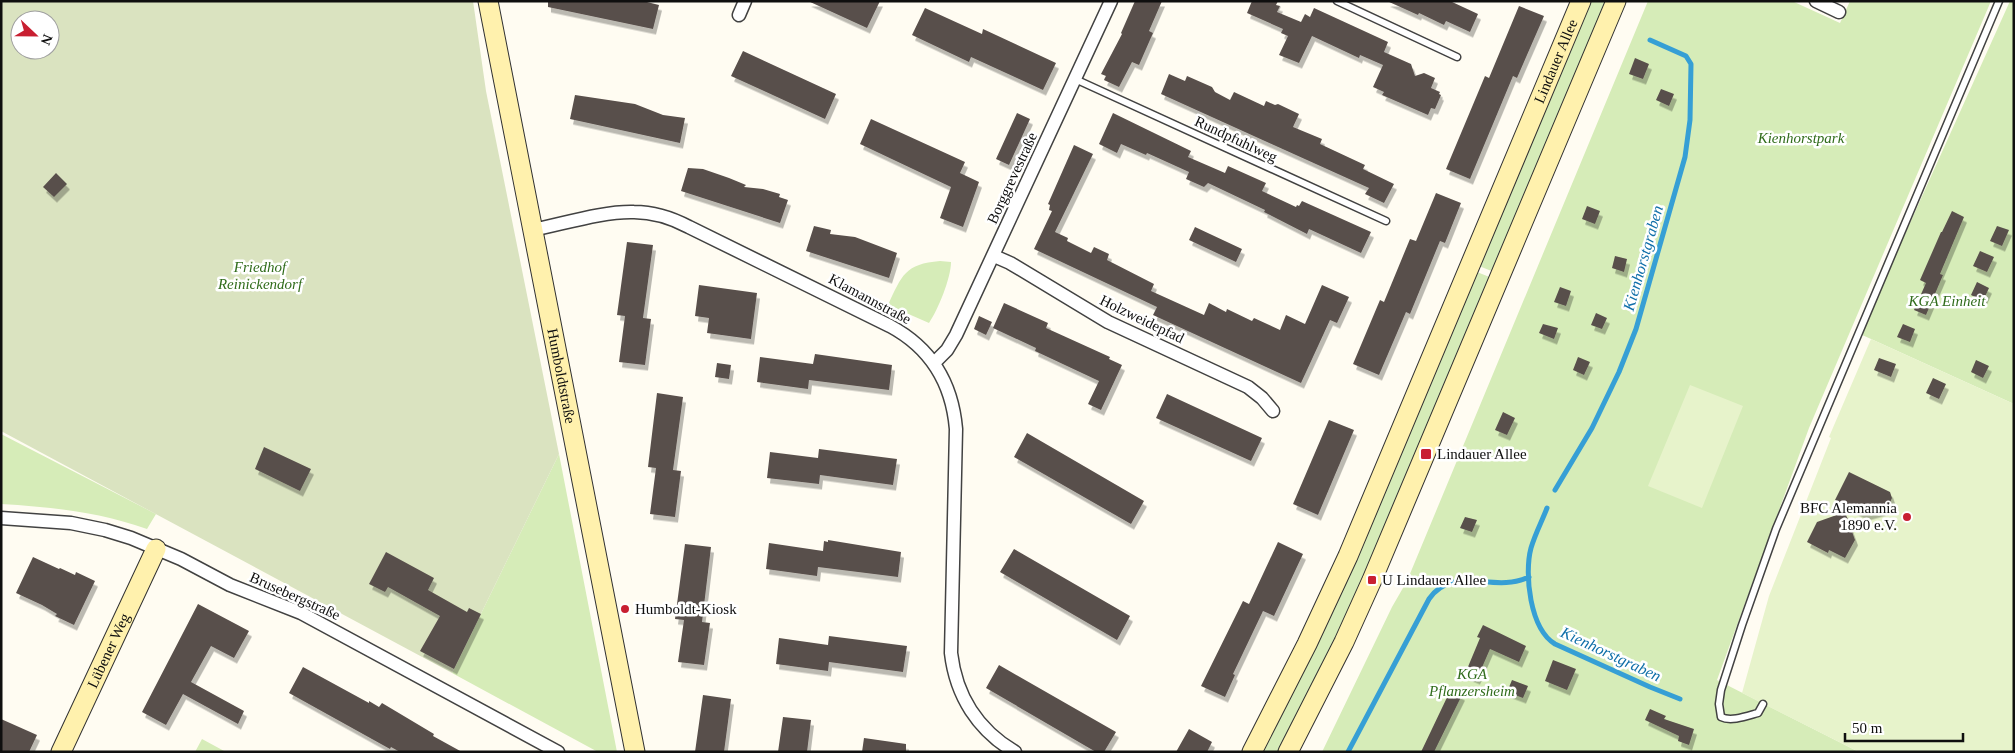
<svg xmlns="http://www.w3.org/2000/svg" width="2015" height="753" viewBox="0 0 2015 753" font-family="Georgia,serif">
<defs>
<filter id="shadow"><feDropShadow dx="3" dy="5.5" stdDeviation="0" flood-color="#0004"/></filter>
</defs>
<rect width="100%" height="100%" fill="#fffcf2"/>
<!-- green -->
<path fill="#d6ecb8" d="M 1590,1 L 1608,1 L 1494,272 L 1479,266 Z
M 1648,1 L 1792,1 L 1840,23 L 1850,1 L 1991,1 L 1809,428 L 1717,680 L 1859,752 L 1322,752 L 1392,607 L 1407,581 Z
M 2010,1 L 2014,1 L 2014,404 L 1860,334 Z
M 940,261 L 951,262 C 951,278 938,310 929,323 L 888,305 C 902,275 905,264 940,261 Z
M 1477,272 L 1492,278 L 1349,612 L 1280,752 L 1262,752 Z
M 1,434 L 156,514 L 147,529 C 99,512 52,507 1,504 Z
M 559,454 L 617,752 L 598,752 L 452,673 Z
M 202,739 L 226,752 L 195,752 Z"/>
<!-- cemetery -->
<path fill="#dae3c0" fill-rule="evenodd" d="M 1,1 L 473,1 L 486,91 L 559,454 L 452,673 L 1,431 ZM 20,20 L 50,20 L 50,50 L 20,50 Z"/>
<!-- pitch -->
<path fill="#e7f3cb" d="M 1871,339 L 2014,404 L 2014,752 L 1859,752 L 1742,693 L 1769,596 L 1831,438 L 1829,437 Z
M 1690,385 L 1743,406 L 1702,508 L 1648,486 Z"/>
<g fill="none" stroke-linecap="round" stroke-linejoin="round">
<!-- stream -->
<path stroke="#369fd5" stroke-width="5" d="M 1555,490 L 1592,428 L 1619,372 L 1636,329 L 1685,157 L 1690,120 L 1691,64 L 1686,56 L 1650,40
M 1547,508 C 1542,521 1535,534 1531,548 C 1524,574 1530,629 1555,644 L 1650,687 L 1680,699
M 1348,752 L 1429,599 C 1453,564 1494,594 1529,577"/>
</g>
<!-- building -->
<path fill="#594f4b" filter="url(#shadow)" d="M 548,1 L 643,1 L 659,5 L 653,29 L 548,7 Z
M 808,1 L 880,1 L 867,28 Z
M 1135,1 L 1162,1 L 1149,31 L 1153,33 L 1139,65 L 1132,62 L 1119,87 L 1104,80 L 1106,76 L 1101,74 L 1122,34 L 1121,33 Z
M 1252,1 L 1278,1 L 1276,5 L 1280,6 L 1277,12 L 1301,22 L 1305,14 L 1310,17 L 1314,8 L 1388,42 L 1384,52 L 1411,64 L 1415,76 L 1424,73 L 1435,78 L 1431,88 L 1440,92 L 1439,94 L 1441,95 L 1435,109 L 1431,108 L 1428,115 L 1382,95 L 1384,92 L 1373,87 L 1383,65 L 1360,55 L 1359,58 L 1312,36 L 1299,63 L 1279,55 L 1288,36 L 1281,33 L 1283,29 L 1247,13 Z
M 1387,1 L 1450,1 L 1478,14 L 1470,32 L 1446,21 L 1444,25 L 1419,13 L 1418,15 Z
M 1519,6 L 1544,16 L 1517,78 L 1513,76 L 1470,179 L 1446,169 L 1485,76 L 1489,78 Z
M 925,8 L 982,34 L 983,29 L 1056,63 L 1043,90 L 971,57 L 969,62 L 912,35 Z
M 743,51 L 836,94 L 825,119 L 731,76 Z
M 1635,58 L 1649,64 L 1643,79 L 1629,74 Z
M 1169,74 L 1185,81 L 1187,76 L 1212,87 L 1215,92 L 1230,100 L 1234,92 L 1264,106 L 1266,101 L 1275,105 L 1278,104 L 1299,114 L 1293,127 L 1322,139 L 1320,144 L 1365,165 L 1363,169 L 1394,184 L 1384,203 L 1365,194 L 1369,188 L 1161,94 Z
M 1661,89 L 1674,94 L 1669,106 L 1656,100 Z
M 575,95 L 635,104 L 663,115 L 685,118 L 680,143 L 570,119 Z
M 1017,113 L 1030,119 L 1009,165 L 996,159 Z
M 1113,113 L 1191,151 L 1188,157 L 1225,173 L 1228,166 L 1266,183 L 1262,191 L 1296,207 L 1297,205 L 1299,206 L 1302,201 L 1371,232 L 1361,253 L 1309,229 L 1307,234 L 1264,212 L 1265,210 L 1208,183 L 1204,187 L 1186,179 L 1189,172 L 1147,153 L 1146,155 L 1121,144 L 1117,153 L 1099,144 Z
M 871,119 L 965,162 L 960,173 L 979,182 L 963,227 L 940,218 L 951,187 L 860,144 Z
M 1074,145 L 1093,154 L 1055,232 L 1068,238 L 1067,241 L 1091,253 L 1094,247 L 1109,254 L 1107,260 L 1154,284 L 1151,291 L 1204,315 L 1209,303 L 1226,312 L 1227,309 L 1252,321 L 1254,318 L 1280,330 L 1286,315 L 1305,324 L 1322,285 L 1349,297 L 1337,323 L 1330,320 L 1301,383 L 1153,315 L 1157,307 L 1034,249 L 1052,211 L 1049,210 L 1050,205 L 1048,204 Z
M 688,168 L 703,169 L 729,178 L 746,185 L 744,187 L 763,189 L 780,194 L 779,197 L 788,200 L 780,223 L 681,191 Z
M 56,173 L 67,184 L 54,197 L 43,187 Z
M 1436,193 L 1461,203 L 1445,243 L 1440,241 L 1410,314 L 1406,312 L 1379,375 L 1353,364 L 1380,300 L 1384,302 L 1410,239 L 1416,241 Z
M 1587,206 L 1600,211 L 1595,224 L 1582,219 Z
M 1952,211 L 1964,217 L 1940,274 L 1943,275 L 1926,315 L 1914,310 L 1926,283 L 1920,280 L 1941,232 L 1942,232 Z
M 814,226 L 831,230 L 830,234 L 855,237 L 897,253 L 889,278 L 806,251 Z
M 1997,226 L 2009,230 L 2002,246 L 1990,241 Z
M 1195,227 L 1242,249 L 1236,262 L 1189,240 Z
M 627,242 L 653,245 L 643,318 L 651,319 L 645,365 L 619,362 L 625,316 L 617,315 Z
M 1980,251 L 1994,257 L 1987,272 L 1973,266 Z
M 1615,256 L 1627,259 L 1624,272 L 1612,268 Z
M 1977,282 L 1989,288 L 1983,301 L 1971,295 Z
M 699,285 L 757,293 L 751,339 L 707,333 L 709,318 L 695,316 Z
M 1560,287 L 1571,291 L 1566,306 L 1554,302 Z
M 1004,303 L 1048,323 L 1046,328 L 1110,357 L 1109,359 L 1122,365 L 1101,410 L 1088,404 L 1099,381 L 1035,351 L 1036,348 L 993,328 Z
M 1596,313 L 1607,318 L 1602,329 L 1591,325 Z
M 979,316 L 992,322 L 986,335 L 974,329 Z
M 1543,324 L 1558,328 L 1554,339 L 1539,333 Z
M 1903,324 L 1915,329 L 1910,342 L 1897,337 Z
M 815,354 L 892,365 L 889,390 L 809,380 L 808,389 L 757,382 L 760,357 L 813,364 Z
M 1578,357 L 1590,362 L 1584,375 L 1573,370 Z
M 1879,358 L 1896,364 L 1891,377 L 1874,370 Z
M 1976,360 L 1989,366 L 1983,378 L 1971,372 Z
M 717,363 L 731,365 L 729,379 L 715,377 Z
M 1933,378 L 1946,384 L 1939,399 L 1926,393 Z
M 657,393 L 683,397 L 673,470 L 681,471 L 675,517 L 650,514 L 656,468 L 648,467 Z
M 1167,394 L 1262,438 L 1251,461 L 1156,418 Z
M 1503,412 L 1515,418 L 1507,435 L 1495,430 Z
M 1329,420 L 1354,430 L 1318,515 L 1293,504 Z
M 1027,433 L 1144,501 L 1131,524 L 1014,457 Z
M 264,447 L 311,469 L 300,491 L 255,469 Z
M 819,449 L 897,459 L 893,485 L 820,475 L 819,484 L 767,478 L 770,452 L 818,458 Z
M 1849,472 L 1890,492 L 1892,498 L 1887,509 L 1866,515 L 1835,500 Z
M 1845,512 L 1855,540 L 1845,558 L 1829,550 L 1828,553 L 1807,542 L 1817,522 Z
M 1465,517 L 1477,520 L 1472,532 L 1460,528 Z
M 828,540 L 901,552 L 898,577 L 818,567 L 817,576 L 766,569 L 769,543 L 823,551 L 824,541 L 828,542 Z
M 1278,542 L 1303,554 L 1274,616 L 1263,611 L 1233,674 L 1235,675 L 1225,697 L 1201,686 L 1243,601 L 1249,604 Z
M 685,544 L 711,547 L 702,622 L 710,623 L 704,665 L 678,662 L 684,620 L 675,619 Z
M 1014,549 L 1130,616 L 1117,640 L 1000,572 Z
M 386,552 L 434,578 L 428,590 L 467,612 L 469,608 L 481,614 L 454,669 L 420,651 L 440,616 L 388,587 L 385,592 L 369,584 Z
M 33,557 L 59,569 L 60,568 L 75,575 L 76,572 L 95,581 L 74,625 L 55,616 L 57,614 L 42,605 L 16,593 Z
M 198,604 L 249,631 L 234,658 L 211,646 L 191,682 L 244,711 L 238,724 L 183,694 L 166,725 L 142,712 Z
M 1483,625 L 1526,646 L 1519,662 L 1490,649 L 1477,679 L 1465,674 L 1480,638 L 1477,637 Z
M 829,636 L 907,646 L 903,672 L 829,662 L 828,671 L 776,664 L 779,638 L 828,645 Z
M 1553,660 L 1576,669 L 1567,690 L 1545,681 Z
M 999,665 L 1116,732 L 1104,752 L 1096,752 L 986,688 Z
M 303,667 L 369,703 L 369,701 L 379,707 L 382,703 L 434,734 L 433,736 L 462,752 L 400,752 L 391,747 L 390,749 L 289,693 Z
M 1512,680 L 1528,686 L 1523,698 L 1507,692 Z
M 1451,689 L 1462,695 L 1434,752 L 1421,752 Z
M 703,695 L 731,699 L 724,752 L 695,752 Z
M 1650,709 L 1666,716 L 1664,719 L 1694,729 L 1689,745 L 1678,741 L 1679,736 L 1645,720 Z
M 783,717 L 811,720 L 807,752 L 778,752 Z
M 1,719 L 37,735 L 29,752 L 1,752 Z
M 1189,729 L 1212,742 L 1207,752 L 1176,752 Z
M 864,738 L 906,744 L 906,752 L 862,752 Z"/>
<g fill="none" stroke-linecap="round" stroke-linejoin="round">
<!-- lane casing -->
<g stroke="#424242" stroke-width="9">
<path id="lane" d="M 1337,1 L 1457,57
M 1075,79 L 1386,221
M 1763,704 L 1758,713 C 1747,716 1731,722 1721,717 L 1719,704 L 1721,690 L 1742,625 L 1776,529 L 1999,1"/>
</g>
<!-- street casing -->
<g stroke="#424242" stroke-width="15">
<path id="street" d="M 1816,1 L 1839,12
M 739,15 L 745,1
M 532,230 C 563,224 603,211 634,212 C 654,212 672,218 689,227 L 890,326 C 931,348 952,382 956,429 L 951,653 C 956,696 978,730 1015,752
M 994,256 L 1010,263 L 1108,322 L 1248,387 L 1262,398 L 1273,411
M 934,363 L 947,350 L 956,335 L 1111,1
M 1,518 L 71,523 L 105,530 L 131,538 L 181,559 L 230,585 L 301,613 L 558,752"/>
</g>
<!-- secondary casing -->
<g stroke="#313131" stroke-width="21">
<g id="secondary">
<path id="s1" d="M 488,1 L 635,752"/>
<path id="s2" d="M 61,752 L 156,549"/>
<path id="s3" d="M 1252,752 L 1307,644 L 1348,556 L 1581,1"/>
<path d="M 1288,752 L 1344,642 L 1372,580 L 1616,1"/>
</g>
</g>
<!-- lane -->
<use href="#lane" stroke="#fff" stroke-width="6"/>
<!-- street -->
<use href="#street" stroke="#fff" stroke-width="12"/>
<!-- secondary -->
<use href="#secondary" stroke="#fff1ad" stroke-width="19"/>
</g>
<!-- markers -->
<g fill="#c81f31" stroke="#fff" stroke-width="2">
<rect x="1420" y="448" width="12" height="12" rx="2.5"/>
<circle cx="1907" cy="517" r="5"/>
<rect x="1367" y="575" width="10" height="10" rx="2.5"/>
<circle cx="625" cy="609" r="5"/>
</g>
<g text-anchor="middle" dominant-baseline="central" stroke-width="5" stroke-linejoin="round" paint-order="stroke">
<!-- street labels -->
<g font-size="15" fill="#0f0f0f" stroke="#fff">
<text stroke="none"><textPath href="#s3" startOffset="755">Lindauer Allee</textPath></text>
<text transform="translate(1236 139) rotate(25)">Rundpfuhlweg</text>
<text transform="translate(1012 178) rotate(-65)">Borggrevestraße</text>
<text transform="translate(870 299) rotate(28)">Klamannstraße</text>
<text transform="translate(1142 319) rotate(26)">Holzweidepfad</text>
<text stroke="none"><textPath href="#s1" startOffset="382">Humboldtstraße</textPath></text>
<text transform="translate(295 596) rotate(24)">Brusebergstraße</text>
<text stroke="none"><textPath href="#s2" startOffset="112">Lübener Weg</textPath></text>
</g>
<!-- park labels -->
<g font-size="15" font-style="italic" fill="#306c1b" stroke="#fff">
<text x="1801" y="138">Kienhorstpark</text>
<text x="260" y="267">Friedhof<tspan x="260" dy="17">Reinickendorf</tspan></text>
<text x="1947" y="301">KGA Einheit</text>
<text x="1472" y="674">KGA<tspan x="1472" dy="17">Pflanzersheim</tspan></text>
</g>
<!-- poi labels -->
<g font-size="15" fill="#0f0f0f" stroke="#fff" text-anchor="start">
<text x="1437" y="454">Lindauer Allee</text>
<text x="1897" y="508" text-anchor="end">BFC Alemannia<tspan x="1897" dy="17">1890 e.V.</tspan></text>
<text x="1382" y="580">U Lindauer Allee</text>
<text x="635" y="609">Humboldt-Kiosk</text>
</g>
<!-- water labels -->
<g font-size="16" font-style="italic" fill="#106fa9" stroke="#fff">
<text transform="translate(1643 258) rotate(-74)">Kienhorstgraben</text>
<text transform="translate(1611 654) rotate(25)">Kienhorstgraben</text>
</g>
</g>
<!-- border -->
<rect width="2015" height="753" fill="none" stroke="#0f0f0f" stroke-width="5"/>
<!-- north arrow -->
<g transform="translate(35 35) rotate(112)"><circle r="24" fill="#ffffff" stroke="#9f9f9f"/>
<path d="M0-4L9 19L0 12L-9 19Z" fill="#c81f31"/>
<text y="-8" font-size="14" font-weight="bold" text-anchor="middle" fill="#0f0f0f">N</text>
</g>
<!-- scale -->
<path d="M1845 733v8h118v-8" fill="none" stroke="#0f0f0f" stroke-width="2.5"/>
<text x="1852" y="733" font-size="15" fill="#0f0f0f" stroke="#ffffff" stroke-width="4" paint-order="stroke">50 m</text>
</svg>
